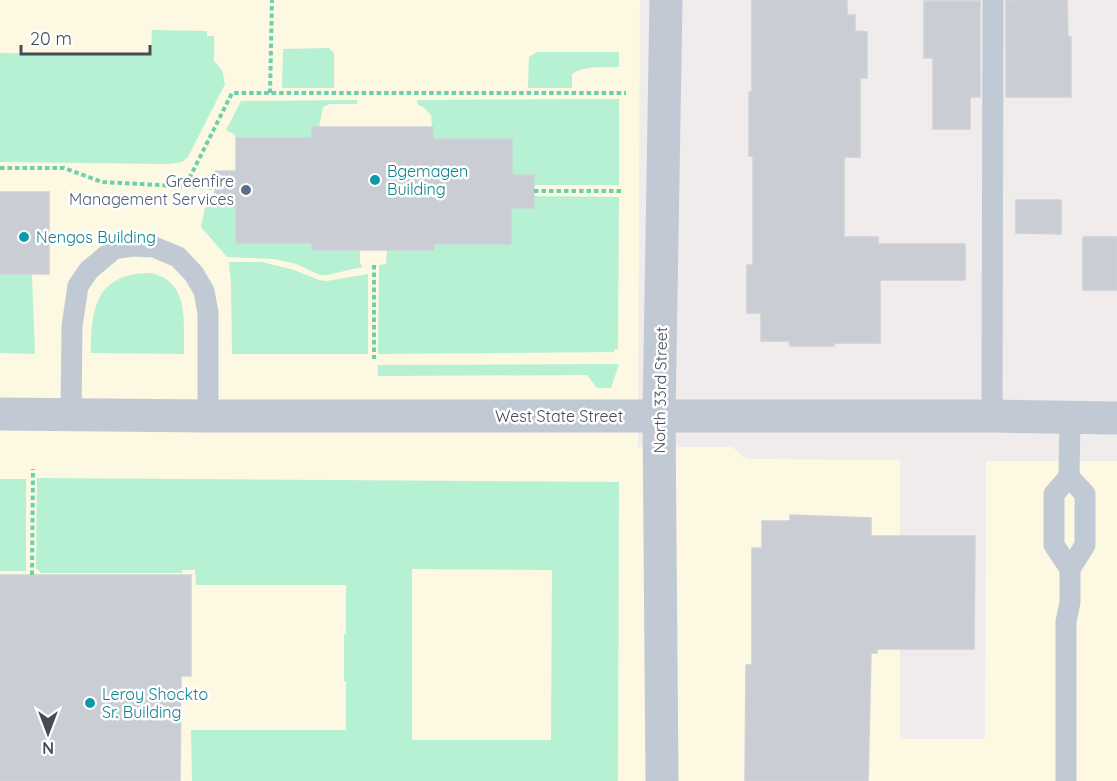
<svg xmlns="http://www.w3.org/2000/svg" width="1117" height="781" viewBox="0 0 1117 781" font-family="Quicksand,sans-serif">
<rect width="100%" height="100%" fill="#efeceb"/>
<!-- commercial -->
<path fill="#fdf8e2" d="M 0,0 L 640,0 L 638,447 L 732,447 L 747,459 L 900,460 L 900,739 L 985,739 L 986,461 L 1117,461 L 1117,781 L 0,781 Z"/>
<!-- green -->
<path fill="#b6f1d4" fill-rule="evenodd" d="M 152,30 L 207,31 L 207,36 L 214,36 L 214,61 L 222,70 L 225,84 L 188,157 L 182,162 L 169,164 L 0,162 L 0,53 L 151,54 Z
M 329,48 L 334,53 L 334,88 L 282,88 L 283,49 Z
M 537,52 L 619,52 L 619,67 C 603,68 586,65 572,74 L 572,88 L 528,88 L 529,57 Z
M 619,99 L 619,185 L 534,185 L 534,175 L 512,175 L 512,139 L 433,139 L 431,115 L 423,107 L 418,105 L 417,100 Z
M 357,100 L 357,104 L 330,104 L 323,107 L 319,127 L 312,127 L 312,138 L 236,138 L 234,134 L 226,130 L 241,101 Z
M 534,196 L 619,197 L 618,349 L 614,349 L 614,352 L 378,354 L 379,265 L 386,264 L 387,250 L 434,250 L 434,244 L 511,244 L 511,208 L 534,208 Z
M 206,203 L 236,206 L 312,243 L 312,250 L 360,250 L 360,264 L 362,265 L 362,267 L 327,275 L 320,275 L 296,264 L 274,259 L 227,257 L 201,227 Z
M 229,262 L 262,262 L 294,270 L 319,280 L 327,281 L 368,274 L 368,354 L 232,354 L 231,284 Z
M 152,273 C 156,275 162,276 166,279 C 189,295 183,330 184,354 L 91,353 C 91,306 97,273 152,273 Z
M 0,274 L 32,274 L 35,354 L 0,353 Z
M 619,364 L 611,388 L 597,388 L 587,375 L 378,376 L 378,365 Z
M 37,478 L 619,482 L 618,781 L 192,781 L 191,730 L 346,730 L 346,682 L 344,681 L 344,634 L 346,634 L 346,585 L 196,585 L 195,570 L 182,570 L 182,573 L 41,573 L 36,568 ZM 412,569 L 552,570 L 551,740 L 412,740 Z
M 0,479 L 26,479 L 26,571 L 0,571 Z"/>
<!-- building -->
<path fill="#cacdd4" stroke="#cfd1d8" stroke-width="1.5" d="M 752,0 L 847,0 L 847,15 L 855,15 L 855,31 L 867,32 L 867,78 L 860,78 L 860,157 L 844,157 L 844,237 L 878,237 L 878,244 L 965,244 L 965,280 L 880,280 L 880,343 L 834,343 L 834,346 L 790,346 L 789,341 L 761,341 L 761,313 L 747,313 L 747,265 L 753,265 L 753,156 L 749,156 L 749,92 L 752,92 Z
M 1019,0 L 1067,0 L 1068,37 L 1071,37 L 1071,97 L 1006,97 L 1006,1 Z
M 924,1 L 980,1 L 980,97 L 970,97 L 970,129 L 933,129 L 933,58 L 924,58 Z
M 312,127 L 433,127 L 433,139 L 512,139 L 512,175 L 534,175 L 534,208 L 511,208 L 511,244 L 434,244 L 434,250 L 312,250 L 312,243 L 236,243 L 236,206 L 215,206 L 215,171 L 236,171 L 236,138 L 312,138 Z
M 0,192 L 49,192 L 49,274 L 0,274 Z
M 1016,200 L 1061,200 L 1061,234 L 1016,233 Z
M 1083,237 L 1117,237 L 1117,290 L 1083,290 Z
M 790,515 L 871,518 L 871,536 L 975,536 L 974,649 L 877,649 L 877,653 L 871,653 L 868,781 L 745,781 L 746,665 L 752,665 L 752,548 L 762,548 L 762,521 L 790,521 Z
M 0,575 L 191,575 L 191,676 L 181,676 L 180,781 L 0,781 Z"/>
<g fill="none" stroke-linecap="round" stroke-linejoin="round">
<!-- path -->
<path stroke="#6cd0ab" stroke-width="4" stroke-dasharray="4.5 3" stroke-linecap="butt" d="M 270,93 L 272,0
M 0,168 L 64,168 L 102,182 L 215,188
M 186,185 L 232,93 L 626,93
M 534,191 L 623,191
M 374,265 L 374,359
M 32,575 L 33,469"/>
<!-- service -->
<path stroke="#c1c9d5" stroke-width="21" d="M 71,415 L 72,326 L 78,286 L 89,270 L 114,249 L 133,246 L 154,247 L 178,257 L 194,274 L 204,291 L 208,313 L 208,416
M 992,416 L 993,0
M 1069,477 L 1085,494 L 1085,545 L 1070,569 L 1054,545 L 1054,494 Z
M 1069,477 L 1070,418
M 1066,781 L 1066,622 L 1070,602 L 1070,569"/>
<!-- minor -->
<path stroke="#c1c9d5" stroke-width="33" d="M 662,781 L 659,415 L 666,0"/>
<!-- tertiary -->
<path stroke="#c1c9d5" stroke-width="33" d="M 0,414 L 208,416 L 992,416 L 1117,418"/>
</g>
<!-- markers -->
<g fill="#0f9aa8" stroke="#fff" stroke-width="2">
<circle cx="375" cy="180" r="6"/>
<circle cx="24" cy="237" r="6"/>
<circle cx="90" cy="703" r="6"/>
</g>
<circle fill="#5c6f8a" stroke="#fff" stroke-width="2" cx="246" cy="190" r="6"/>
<g text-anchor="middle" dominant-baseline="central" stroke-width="5" stroke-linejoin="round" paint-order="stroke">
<!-- culture labels -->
<g font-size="16" fill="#0d838f" stroke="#fff" text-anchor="start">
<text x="387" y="171">Bgemagen<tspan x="387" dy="18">Building</tspan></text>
<text x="36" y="237">Nengos Building</text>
<text x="102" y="694">Leroy Shockto<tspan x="102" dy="18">Sr. Building</tspan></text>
</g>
<!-- service labels -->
<g font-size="16" fill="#4e5e75" stroke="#fff" text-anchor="end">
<text x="234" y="181">Greenfire<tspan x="234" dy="18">Management Services</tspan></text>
</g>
<!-- street labels -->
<g font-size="16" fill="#434d5a" stroke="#fff">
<text transform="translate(660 390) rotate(-89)">North 33rd Street</text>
<text x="559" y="416">West State Street</text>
</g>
</g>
<!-- north arrow -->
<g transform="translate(48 733) rotate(180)" stroke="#ffffff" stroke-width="4.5" paint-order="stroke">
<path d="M0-4.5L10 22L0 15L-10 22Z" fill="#434d5a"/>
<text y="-9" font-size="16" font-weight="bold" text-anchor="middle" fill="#434d5a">N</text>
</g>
<!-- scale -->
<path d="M21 45v9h129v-9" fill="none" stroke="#434d5a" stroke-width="3"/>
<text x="30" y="45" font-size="18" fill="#434d5a" stroke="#ffffff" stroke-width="4.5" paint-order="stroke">20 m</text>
</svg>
